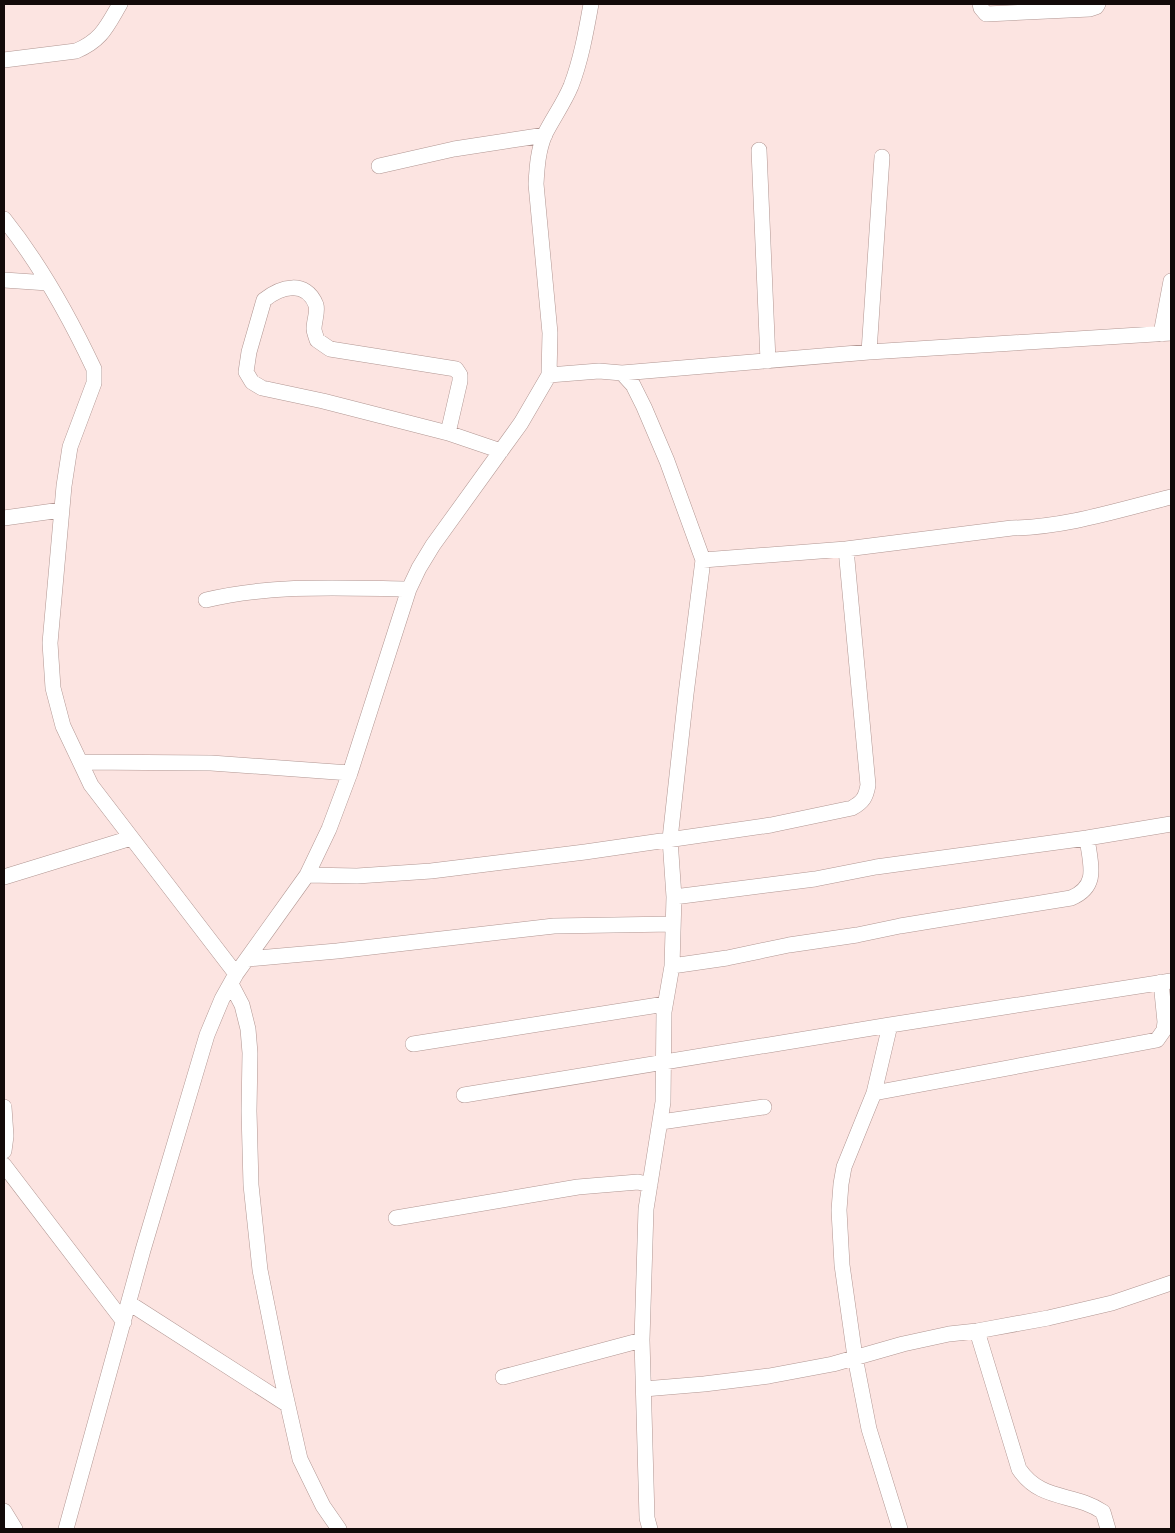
<svg xmlns="http://www.w3.org/2000/svg" width="1175" height="1533" viewBox="0 0 1175 1533" font-family="'Roboto Condensed',sans-serif">
<rect width="100%" height="100%" fill="#fce4e1"/>
<g fill="none" stroke-linecap="round" stroke-linejoin="round">
<!-- street casing -->
<g stroke="#b19692" stroke-width="16">
<path id="street" d="M 980,4 L 981,8 L 986,14 L 1090,9 L 1096,7 L 1098,4
M 4,60 L 76,51 C 102,40 107,26 120,4
M 759,150 L 768,361
M 379,166 L 454,149 L 545,135
M 4,219 C 40,264 69,316 94,369 L 94,383 L 70,447 L 64,486 L 50,643 L 53,688 L 63,726 L 91,785 L 236,974
M 4,280 L 48,283
M 1161,334 L 1171,281
M 869,352 L 882,157
M 622,373 L 869,352 L 1171,333
M 549,375 L 599,371 L 622,373 L 633,385 L 644,407 L 667,461 L 703,560 L 686,694 L 670,839 L 674,897 L 672,966 L 664,1012 L 663,1102 L 646,1209 L 642,1340 L 647,1518 L 650,1529
M 448,433 L 460,381 L 460,375 L 456,369 L 330,349 L 317,340 C 316,336 314,332 314,329 C 314,321 318,312 316,305 C 306,279 280,287 264,300 L 249,352 L 246,372 L 252,382 L 262,388 L 323,401 L 448,433 L 501,451
M 4,518 L 61,510
M 703,560 L 846,549 L 1012,528 C 1067,527 1118,510 1171,497
M 206,600 C 272,584 342,588 409,589
M 80,762 L 211,763 L 350,773
M 307,875 L 357,876 L 431,871 L 585,852 L 771,825 L 852,808 C 863,802 866,797 868,785 L 846,549
M 4,877 L 131,838
M 674,897 L 815,879 L 876,867 L 1087,838 L 1171,824
M 247,959 L 337,951 L 554,926 L 673,924
M 672,966 L 727,958 L 789,945 L 857,935 L 900,926 L 1071,898 C 1100,886 1090,863 1087,838
M 231,984 L 242,1005 L 248,1029 L 250,1053 L 249,1111 L 251,1185 L 260,1270 L 281,1375 L 300,1459 L 323,1506 L 339,1529
M 890,1025 L 874,1093 L 844,1167 L 841,1184 L 839,1210 L 842,1265 L 855,1357 L 869,1429 L 900,1529
M 413,1044 L 665,1004
M 874,1093 L 1157,1040 L 1164,1030 L 1165,1022 L 1161,982
M 464,1095 L 890,1025 L 1171,981
M 4,1107 L 6,1136 L 4,1151
M 661,1122 L 764,1107
M 4,1165 L 124,1322
M 396,1218 L 578,1187 L 638,1182 L 650,1185
M 129,1303 L 288,1405
M 977,1331 L 1019,1469 C 1041,1502 1074,1492 1103,1512 L 1108,1529
M 503,1377 L 642,1340
M 644,1389 L 704,1384 L 769,1376 L 833,1364 L 903,1344 L 949,1334 L 977,1331 L 1048,1318 L 1112,1303 L 1171,1283
M 4,1511 L 15,1529
M 66,1529 L 143,1250 L 207,1035 L 222,999 L 236,974 L 307,875 L 329,829 L 350,773 L 409,589 L 419,568 L 433,545 L 521,423 L 549,375 L 550,333 L 536,184 C 537,167 538,150 545,134 C 553,118 564,103 571,86 C 581,60 586,32 591,4"/>
</g>
<!-- street -->
<use href="#street" stroke="#fff" stroke-width="15"/>
</g>
<!-- border -->
<rect width="1175" height="1533" fill="none" stroke="#130a09" stroke-width="10"/>
</svg>
